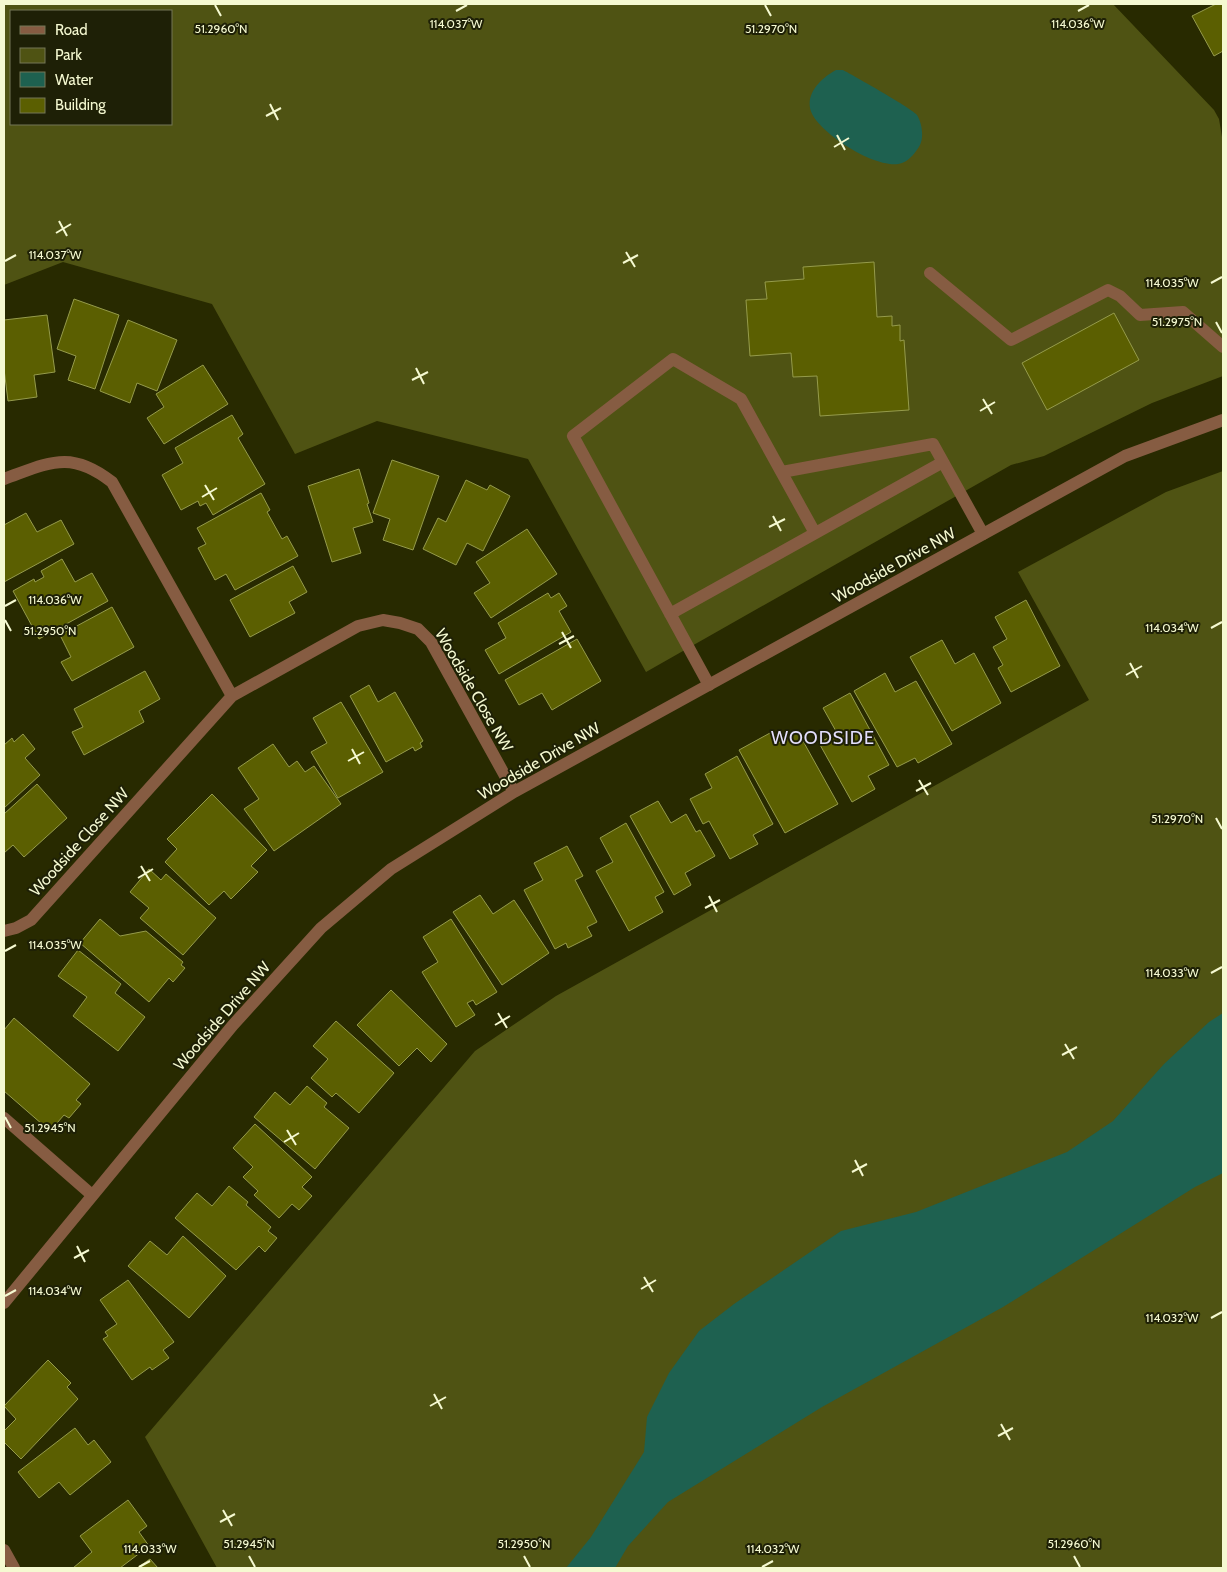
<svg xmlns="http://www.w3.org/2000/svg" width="1227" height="1572" viewBox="0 0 1227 1572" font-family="Cabin,sans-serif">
<rect width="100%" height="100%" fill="#282a00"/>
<!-- green -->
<path fill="#4f5313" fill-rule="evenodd" d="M 4,4 L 1113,4 L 1214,110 L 1219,119 L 1223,143 L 1223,376 L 1152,403 L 1044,456 L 1011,465 L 646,672 L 528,459 L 377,421 L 295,454 L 212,304 L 63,262 L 4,285 ZM 11,11 L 171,11 L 171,124 L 11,124 Z
M 1223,471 L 1223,1568 L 217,1568 L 145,1437 L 475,1051 L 556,996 L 1089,700 L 1018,572 L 1166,492 Z"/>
<!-- water -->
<path fill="#1e6150" d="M 836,70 L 843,70 C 854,76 913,109 917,115 C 922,123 924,137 920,145 C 916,152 910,160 902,163 C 879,172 814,131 810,108 C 807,91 823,77 836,70 Z
M 1223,1013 L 1223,1173 L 1195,1187 L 1003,1307 L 822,1407 L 668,1502 L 628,1546 L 615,1568 L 566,1568 L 591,1537 L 644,1452 L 647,1417 L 669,1373 L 699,1331 L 734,1304 L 841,1231 L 916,1212 L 1067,1152 L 1113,1121 L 1164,1064 L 1209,1022 Z"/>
<!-- building -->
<path fill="#5b5f01" stroke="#959b4b" d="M 1216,4 L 1223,4 L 1223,51 L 1214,56 L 1192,16 Z
M 874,262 L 877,317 L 892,316 L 892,326 L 900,325 L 900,341 L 904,340 L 909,410 L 820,416 L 817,376 L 793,377 L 791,353 L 750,356 L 746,300 L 767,299 L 765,282 L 804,279 L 803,267 Z
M 74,299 L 119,315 L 95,389 L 68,380 L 76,356 L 57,349 Z
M 1114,313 L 1139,360 L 1047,410 L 1022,363 Z
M 47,315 L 55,372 L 34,375 L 37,397 L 8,401 L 4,369 L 4,320 Z
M 128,320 L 177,340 L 157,391 L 137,383 L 130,403 L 100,391 Z
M 203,365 L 228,404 L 164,444 L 147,418 L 164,407 L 156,394 Z
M 232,415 L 243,434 L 238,438 L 265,484 L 213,515 L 206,503 L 200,506 L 198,501 L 181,510 L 162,475 L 183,463 L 175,448 Z
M 392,460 L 439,476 L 413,550 L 383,540 L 390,519 L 373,513 Z
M 359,469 L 369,503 L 367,504 L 373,522 L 353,528 L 361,553 L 332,562 L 308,486 Z
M 466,480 L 487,490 L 490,485 L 510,496 L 483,551 L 467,543 L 456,565 L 423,549 L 438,518 L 446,522 Z
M 261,493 L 270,510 L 267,512 L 282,539 L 287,536 L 298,556 L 235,590 L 226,574 L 215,580 L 198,548 L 206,544 L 197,528 Z
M 26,513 L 37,532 L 61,520 L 74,544 L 4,582 L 4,525 Z
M 527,529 L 557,574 L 491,618 L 474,593 L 490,583 L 476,562 Z
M 62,559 L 75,582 L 92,573 L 108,601 L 39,639 L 13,591 L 34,579 L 35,582 L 44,577 L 41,571 Z
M 293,566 L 307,592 L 289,602 L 295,613 L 250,637 L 230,600 Z
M 548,593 L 551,598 L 559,593 L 567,606 L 559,611 L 571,632 L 499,674 L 485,650 L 506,638 L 498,623 Z
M 1026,600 L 1060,666 L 1011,692 L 998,668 L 1003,665 L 993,647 L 1007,639 L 995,617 Z
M 112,607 L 134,647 L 72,681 L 61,662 L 71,657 L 60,635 Z
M 577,639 L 601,681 L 552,710 L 542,693 L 519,705 L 505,680 Z
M 942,640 L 955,664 L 974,653 L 1001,703 L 952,731 L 910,657 Z
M 145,671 L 160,699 L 139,711 L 144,722 L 84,755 L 72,732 L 83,727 L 74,709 Z
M 885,673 L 895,692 L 916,681 L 952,744 L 918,763 L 915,758 L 897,767 L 854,691 Z
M 369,685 L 378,702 L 395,692 L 423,741 L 420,743 L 422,747 L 415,751 L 413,747 L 386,762 L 350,696 Z
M 850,693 L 889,765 L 868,776 L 875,789 L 852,802 L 819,743 L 837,733 L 823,708 Z
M 341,702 L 383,772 L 338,798 L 311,752 L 327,743 L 313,718 Z
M 798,732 L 838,804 L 785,833 L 739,750 L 770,733 L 776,744 Z
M 23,734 L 35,749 L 25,758 L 40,775 L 4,808 L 4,745 L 12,738 L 14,742 Z
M 273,744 L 289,767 L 297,761 L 305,772 L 314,766 L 341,804 L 274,851 L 244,809 L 259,799 L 238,768 Z
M 737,756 L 773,824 L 753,835 L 758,844 L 730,859 L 709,821 L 703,824 L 690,799 L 712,788 L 705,774 Z
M 37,784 L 67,818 L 24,857 L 13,845 L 4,853 L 4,814 Z
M 212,794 L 267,850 L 251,866 L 258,872 L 231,899 L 224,891 L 209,905 L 165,862 L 177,849 L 167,839 Z
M 658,801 L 671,823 L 686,814 L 696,832 L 700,830 L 715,856 L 685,873 L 691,885 L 674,895 L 630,816 Z
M 626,823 L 664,892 L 655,897 L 663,912 L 629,931 L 596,871 L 613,862 L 600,838 Z
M 567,846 L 583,876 L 575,880 L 597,922 L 587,927 L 592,936 L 568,948 L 566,943 L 555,949 L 524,890 L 543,880 L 534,863 Z
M 149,869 L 161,880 L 166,874 L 216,918 L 183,955 L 140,918 L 149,908 L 130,892 Z
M 480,895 L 493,914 L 514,900 L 549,953 L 502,985 L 453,912 Z
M 100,919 L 120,936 L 146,931 L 183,962 L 181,965 L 185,968 L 173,982 L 169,978 L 149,1002 L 80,943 Z
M 451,919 L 497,992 L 476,1005 L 473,1000 L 467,1003 L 475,1015 L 456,1027 L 422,972 L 438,962 L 423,937 Z
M 78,950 L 121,984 L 115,993 L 145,1017 L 118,1051 L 73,1016 L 87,997 L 58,976 Z
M 391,990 L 447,1044 L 431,1062 L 417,1048 L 399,1066 L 357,1025 Z
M 14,1018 L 90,1084 L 76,1100 L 81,1104 L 69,1118 L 64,1115 L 50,1131 L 4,1091 L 4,1030 Z
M 336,1021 L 394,1073 L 359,1113 L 336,1093 L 332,1097 L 311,1078 L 328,1059 L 313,1046 Z
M 307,1086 L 327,1103 L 324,1107 L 349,1128 L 315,1169 L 254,1117 L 275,1092 L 290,1105 Z
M 255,1124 L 312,1177 L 302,1187 L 312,1196 L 299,1210 L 292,1204 L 279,1218 L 254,1195 L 258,1191 L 243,1177 L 253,1167 L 233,1148 Z
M 229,1186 L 248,1202 L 246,1205 L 271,1227 L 268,1231 L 277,1238 L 265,1252 L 259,1246 L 236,1270 L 175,1218 L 197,1193 L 212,1206 Z
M 183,1236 L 226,1276 L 189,1318 L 128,1266 L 150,1241 L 167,1255 Z
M 128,1280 L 174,1342 L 163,1350 L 169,1358 L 152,1370 L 150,1367 L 132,1380 L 103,1339 L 108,1336 L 105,1332 L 117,1324 L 100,1300 Z
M 48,1360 L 71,1383 L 67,1387 L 78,1399 L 21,1459 L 4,1442 L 4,1431 L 16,1419 L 4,1406 Z
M 75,1428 L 88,1445 L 94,1440 L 111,1462 L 70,1495 L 59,1482 L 39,1498 L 18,1472 Z
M 128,1500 L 147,1526 L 139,1532 L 149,1546 L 120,1568 L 73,1568 L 92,1552 L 80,1536 Z
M 150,1559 L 158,1568 L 137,1568 Z"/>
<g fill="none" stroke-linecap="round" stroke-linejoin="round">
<!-- service -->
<path stroke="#865c42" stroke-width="12" d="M 930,273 L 1011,340 L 1108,290 L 1120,296 L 1140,315 L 1183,312 L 1223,347
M 782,472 L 933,444 L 943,462
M 670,614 L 943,462 L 983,534
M 709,685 L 573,436 L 673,359 L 741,399 L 815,533
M 4,1118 L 92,1195"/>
<!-- minor -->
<path stroke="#865c42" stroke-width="12" d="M 4,479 C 49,463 70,449 112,482 L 232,696
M 4,931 L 16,928 L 31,920 L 232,696 L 358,626 L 383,620 L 400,623 L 418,629 L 431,642 L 514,792
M 4,1303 L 233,1025 L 321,928 L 391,869 L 514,792 L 1125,456 L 1223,420
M 4,1550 L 14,1568"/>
</g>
<!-- ticks -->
<path fill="none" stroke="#f5f9d1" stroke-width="2" d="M 215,5 L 221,16M 765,5 L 771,16M 456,11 L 467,5M 1078,11 L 1089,5M 270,104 L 278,120M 266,116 L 281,108M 837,135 L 845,150M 834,147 L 849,138M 59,221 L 67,236M 56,233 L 71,224M 626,252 L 635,267M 5,261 L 16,255M 623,263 L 638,255M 1211,283 L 1222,277M 1216,322 L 1222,333M 416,368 L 424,384M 412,380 L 428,372M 983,399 L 992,414M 980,411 L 995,402M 205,485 L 214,500M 202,497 L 217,488M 773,516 L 781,531M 769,527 L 785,519M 5,606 L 16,600M 5,620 L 11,631M 1211,628 L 1222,622M 562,632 L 571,648M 559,644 L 574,636M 1130,663 L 1138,678M 1126,675 L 1142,666M 352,749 L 360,764M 348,761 L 364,752M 919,780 L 928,795M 916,791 L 931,783M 1216,818 L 1222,829M 141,866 L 150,881M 138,878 L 153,869M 709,896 L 717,912M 705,908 L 720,900M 5,951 L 16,945M 1211,973 L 1222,967M 498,1013 L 507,1028M 495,1025 L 510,1016M 1065,1044 L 1074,1059M 1062,1055 L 1077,1047M 5,1117 L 11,1128M 287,1130 L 296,1145M 284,1142 L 299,1133M 855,1160 L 863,1176M 852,1172 L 867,1164M 77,1246 L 85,1262M 74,1258 L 89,1250M 644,1277 L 653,1292M 641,1289 L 656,1280M 5,1296 L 16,1290M 1211,1318 L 1222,1312M 434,1394 L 442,1409M 430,1406 L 446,1397M 1001,1424 L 1010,1440M 998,1436 L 1013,1428M 223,1510 L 232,1526M 220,1522 L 235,1514M 249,1556 L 255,1567M 524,1556 L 530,1567M 1074,1556 L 1080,1567M 139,1567 L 150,1561M 762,1567 L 773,1561"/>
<g text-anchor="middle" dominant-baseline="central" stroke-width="4" stroke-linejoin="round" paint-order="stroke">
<!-- street labels -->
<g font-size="16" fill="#f5f9d1" stroke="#1e2006">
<text transform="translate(894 565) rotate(-29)">Woodside Drive NW</text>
<text transform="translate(474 690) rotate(60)">Woodside Close NW</text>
<text transform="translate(539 761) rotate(-30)">Woodside Drive NW</text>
<text transform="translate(79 842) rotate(-48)">Woodside Close NW</text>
<text transform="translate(222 1016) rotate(-49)">Woodside Drive NW</text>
</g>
<!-- neighbourhood labels -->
<g font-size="18" letter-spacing="1" fill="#e4dffd" stroke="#1e2006">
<text x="823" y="738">WOODSIDE</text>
</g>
</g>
<g font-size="12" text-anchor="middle" fill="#f5f9d1" stroke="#1e2006" stroke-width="4" stroke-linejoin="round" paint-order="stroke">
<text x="456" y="28">114.037°W</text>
<text x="1078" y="28">114.036°W</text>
<text x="221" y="33">51.2960°N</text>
<text x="771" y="33">51.2970°N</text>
<text x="55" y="259">114.037°W</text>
<text x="1172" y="287">114.035°W</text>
<text x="1177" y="326">51.2975°N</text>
<text x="55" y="604">114.036°W</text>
<text x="1172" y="632">114.034°W</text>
<text x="50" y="635">51.2950°N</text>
<text x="1177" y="823">51.2970°N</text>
<text x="55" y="949">114.035°W</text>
<text x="1172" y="977">114.033°W</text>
<text x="50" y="1132">51.2945°N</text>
<text x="55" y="1295">114.034°W</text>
<text x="1172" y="1322">114.032°W</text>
<text x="249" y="1548">51.2945°N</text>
<text x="524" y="1548">51.2950°N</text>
<text x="1074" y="1548">51.2960°N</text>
<text x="150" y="1553">114.033°W</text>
<text x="773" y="1553">114.032°W</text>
</g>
<!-- border -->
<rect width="1227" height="1572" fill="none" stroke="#f5f9d1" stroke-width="10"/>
<!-- legend -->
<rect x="10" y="10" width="162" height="115" fill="#1e2006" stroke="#747757"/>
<rect x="20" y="26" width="25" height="8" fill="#865c42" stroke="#747757"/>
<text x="55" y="35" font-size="15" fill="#f5f9d1">Road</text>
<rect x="20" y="48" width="25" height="15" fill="#4f5313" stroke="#747757"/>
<text x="55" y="60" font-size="15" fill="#f5f9d1">Park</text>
<rect x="20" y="72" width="25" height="15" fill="#1e6150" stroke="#747757"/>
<text x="55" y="85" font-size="15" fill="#f5f9d1">Water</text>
<rect x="20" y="98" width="25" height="15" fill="#5b5f01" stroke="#747757"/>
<text x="55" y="110" font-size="15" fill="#f5f9d1">Building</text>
</svg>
